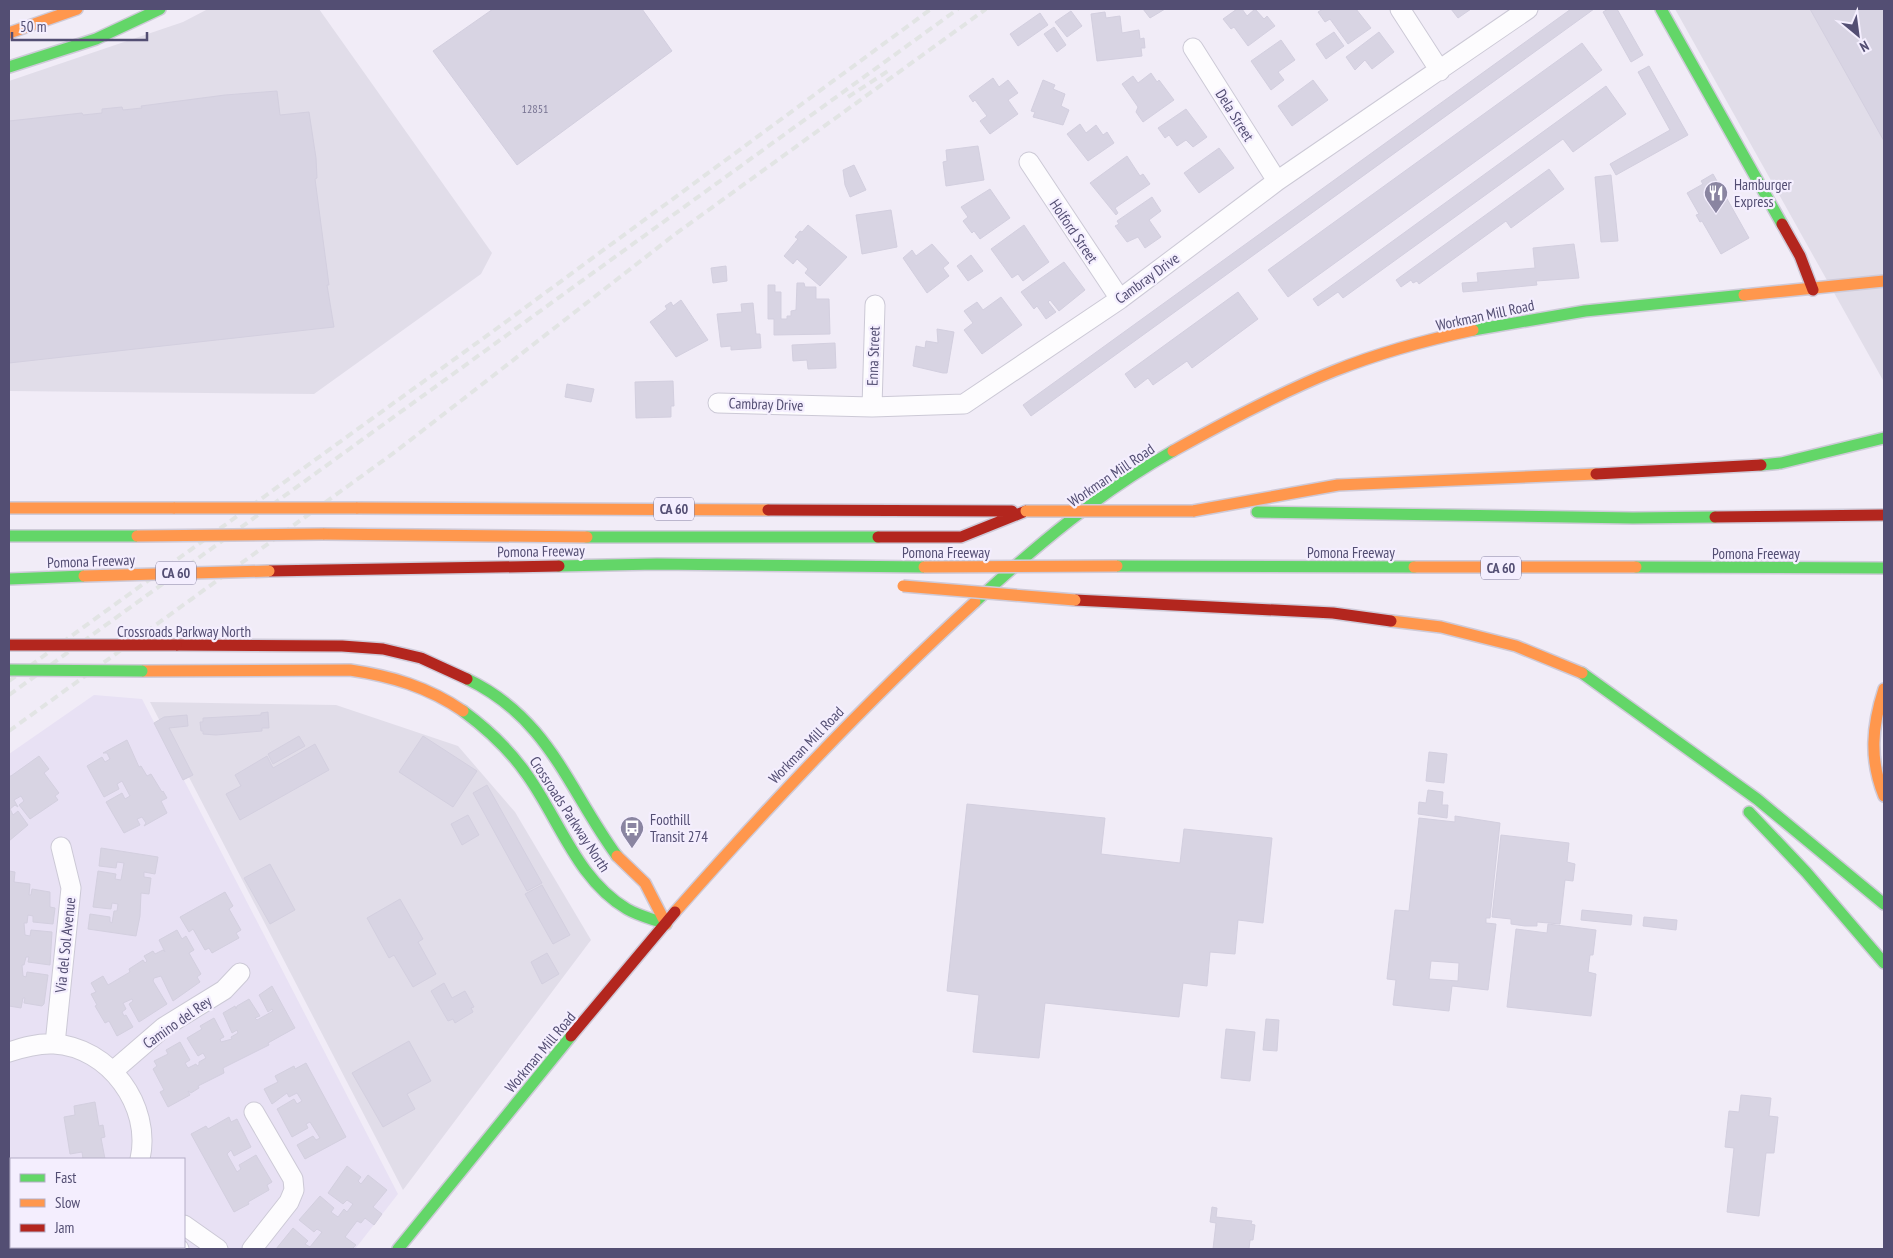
<svg xmlns="http://www.w3.org/2000/svg" width="1893" height="1258" viewBox="0 0 1893 1258" font-family="'PT Sans Narrow',sans-serif">
<rect width="100%" height="100%" fill="#f1ecf7"/>
<!-- residential -->
<path fill="#e8e1f4" fill-rule="evenodd" d="M 94,695 L 142,699 L 398,1194 L 355,1249 L 9,1249 L 9,754 ZM 11,1159 L 184,1159 L 184,1247 L 11,1247 Z"/>
<!-- industrial -->
<path fill="#e1dde9" d="M 208,9 L 319,9 L 492,253 L 481,274 L 314,394 L 9,391 L 9,81 L 183,22 Z
M 1675,9 L 1884,9 L 1884,382 Z
M 150,702 L 336,705 L 458,746 L 515,812 L 591,940 L 403,1190 Z"/>
<!-- building -->
<path fill="#d8d4e3" stroke="#d3cfdf" fill-rule="evenodd" d="M 493,9 L 642,9 L 672,51 L 517,165 L 433,51 Z
M 1143,9 L 1165,9 L 1150,18 Z
M 1237,9 L 1242,9 L 1247,16 L 1255,9 L 1264,19 L 1267,16 L 1275,26 L 1248,46 L 1234,27 L 1231,29 L 1223,19 Z
M 1323,9 L 1356,9 L 1371,28 L 1348,44 L 1330,19 L 1325,22 L 1318,12 Z
M 1451,9 L 1471,9 L 1458,18 Z
M 1571,9 L 1594,9 L 1031,416 L 1023,405 Z
M 1608,9 L 1617,9 L 1643,55 L 1631,62 L 1603,12 Z
M 1810,9 L 1884,9 L 1884,141 Z
M 1071,11 L 1082,26 L 1067,37 L 1055,22 Z
M 1105,12 L 1106,18 L 1120,16 L 1122,33 L 1139,30 L 1140,39 L 1144,38 L 1145,48 L 1141,48 L 1142,56 L 1097,61 L 1091,14 Z
M 1040,13 L 1048,25 L 1018,46 L 1010,34 Z
M 1054,27 L 1066,45 L 1057,52 L 1044,34 Z
M 1334,32 L 1344,46 L 1326,59 L 1316,44 Z
M 1379,32 L 1394,52 L 1372,69 L 1365,60 L 1355,70 L 1346,57 Z
M 1281,40 L 1295,60 L 1278,72 L 1284,80 L 1271,90 L 1251,61 Z
M 1582,43 L 1602,70 L 1288,297 L 1268,270 Z
M 1649,66 L 1688,135 L 1616,175 L 1610,164 L 1670,130 L 1638,72 Z
M 1151,73 L 1157,82 L 1159,80 L 1174,100 L 1143,122 L 1136,112 L 1138,107 L 1122,84 L 1133,76 L 1138,83 Z
M 993,78 L 999,87 L 1008,80 L 1018,93 L 1008,100 L 1018,114 L 990,134 L 980,121 L 987,116 L 975,100 L 973,102 L 969,96 Z
M 1043,80 L 1055,85 L 1053,89 L 1065,94 L 1061,106 L 1069,110 L 1063,125 L 1033,117 L 1035,112 L 1031,111 Z
M 1313,80 L 1328,100 L 1292,126 L 1278,106 Z
M 1606,86 L 1626,114 L 1573,152 L 1563,139 L 1343,298 L 1338,292 L 1318,306 L 1313,299 Z
M 277,91 L 280,115 L 309,112 L 316,158 L 317,178 L 315,179 L 329,285 L 327,285 L 334,327 L 9,363 L 9,121 L 82,113 L 83,115 L 102,113 L 102,109 L 122,107 L 123,110 L 142,108 L 141,106 L 225,95 Z
M 1186,109 L 1207,137 L 1193,147 L 1186,140 L 1177,146 L 1169,135 L 1165,138 L 1158,128 Z
M 1080,124 L 1086,133 L 1096,125 L 1103,135 L 1107,132 L 1114,143 L 1088,161 L 1067,134 Z
M 978,146 L 984,180 L 946,186 L 943,162 L 947,161 L 946,150 Z
M 1219,148 L 1234,168 L 1199,193 L 1184,173 Z
M 1127,156 L 1140,176 L 1143,174 L 1150,184 L 1115,208 L 1118,213 L 1116,215 L 1090,183 Z
M 854,165 L 866,190 L 850,197 L 845,185 L 843,170 Z
M 1549,169 L 1564,189 L 1511,228 L 1506,221 L 1419,284 L 1417,281 L 1413,283 L 1411,280 L 1401,287 L 1396,280 Z
M 1713,174 L 1749,238 L 1721,254 L 1702,221 L 1700,222 L 1696,215 L 1699,214 L 1687,193 L 1703,184 L 1701,181 Z
M 1611,175 L 1618,241 L 1601,242 L 1595,177 Z
M 990,189 L 1010,218 L 980,239 L 974,231 L 972,233 L 963,221 L 968,217 L 961,207 Z
M 1152,197 L 1161,211 L 1149,220 L 1161,237 L 1145,248 L 1138,237 L 1127,242 L 1115,226 L 1119,224 L 1117,221 Z
M 891,210 L 897,247 L 862,254 L 856,215 Z
M 808,225 L 847,257 L 820,286 L 805,273 L 808,269 L 797,259 L 793,264 L 784,256 L 798,239 L 795,237 L 800,231 L 802,232 Z
M 1024,225 L 1049,262 L 1023,281 L 1018,274 L 1012,278 L 991,249 Z
M 932,244 L 949,263 L 943,268 L 949,276 L 927,293 L 903,258 L 912,250 L 916,256 Z
M 1574,244 L 1579,278 L 1536,281 L 1537,285 L 1463,292 L 1462,283 L 1478,282 L 1477,273 L 1535,268 L 1533,248 Z
M 971,255 L 983,271 L 968,281 L 957,266 Z
M 1064,262 L 1085,290 L 1059,311 L 1050,300 L 1048,302 L 1056,312 L 1046,319 L 1037,306 L 1034,309 L 1021,292 Z
M 726,266 L 727,281 L 713,283 L 711,268 Z
M 797,283 L 804,283 L 805,287 L 816,287 L 816,299 L 829,299 L 830,334 L 774,335 L 774,319 L 768,319 L 768,285 L 775,285 L 775,292 L 781,292 L 781,319 L 787,319 L 787,316 L 791,316 L 791,311 L 796,310 Z
M 1238,292 L 1258,319 L 1192,368 L 1187,361 L 1153,385 L 1148,378 L 1135,388 L 1125,374 Z
M 1001,297 L 1022,325 L 982,354 L 964,330 L 973,323 L 964,311 L 977,302 L 983,310 Z
M 681,300 L 708,340 L 676,357 L 650,322 L 667,309 L 665,306 L 671,302 L 673,306 Z
M 753,303 L 756,334 L 760,334 L 761,348 L 731,350 L 731,346 L 721,347 L 717,314 L 742,312 L 741,304 Z
M 937,329 L 954,332 L 947,373 L 943,373 L 913,366 L 916,346 L 925,348 L 926,341 L 938,343 Z
M 835,343 L 836,368 L 808,369 L 807,360 L 793,361 L 792,345 Z
M 673,381 L 674,406 L 671,406 L 671,417 L 636,418 L 635,382 Z
M 567,384 L 594,389 L 591,402 L 565,397 Z
M 268,712 L 269,728 L 262,728 L 262,731 L 216,735 L 203,734 L 203,731 L 201,731 L 200,722 L 203,722 L 203,718 L 261,715 L 261,713 Z
M 187,715 L 188,726 L 169,728 L 193,775 L 183,780 L 154,723 L 164,717 Z
M 299,736 L 305,746 L 273,764 L 268,754 Z
M 423,736 L 477,771 L 453,807 L 399,772 Z
M 127,740 L 139,767 L 141,766 L 147,776 L 151,774 L 162,792 L 163,791 L 167,798 L 161,801 L 167,813 L 144,826 L 146,823 L 142,817 L 137,819 L 140,825 L 124,833 L 106,802 L 122,793 L 125,799 L 130,796 L 122,781 L 117,784 L 119,789 L 104,797 L 87,766 L 102,757 L 105,762 L 110,759 L 107,753 L 103,753 Z
M 315,744 L 329,770 L 240,820 L 226,794 L 241,786 L 235,775 L 267,756 L 273,768 Z
M 1429,752 L 1447,754 L 1444,783 L 1426,781 Z
M 39,756 L 49,769 L 44,773 L 59,793 L 55,796 L 58,800 L 30,819 L 19,805 L 24,801 L 21,796 L 14,800 L 18,807 L 15,805 L 10,809 L 13,815 L 18,811 L 28,825 L 9,841 L 9,776 L 11,776 Z
M 487,785 L 542,883 L 527,891 L 473,793 Z
M 1428,790 L 1443,792 L 1442,805 L 1448,805 L 1447,818 L 1418,814 L 1419,802 L 1426,803 Z
M 967,804 L 1105,818 L 1101,854 L 1180,863 L 1184,829 L 1272,838 L 1263,923 L 1238,920 L 1235,954 L 1210,952 L 1207,986 L 1183,983 L 1179,1017 L 1045,1003 L 1039,1058 L 973,1052 L 979,995 L 947,991 Z
M 468,815 L 479,835 L 462,845 L 451,824 Z
M 1455,816 L 1500,823 L 1490,918 L 1486,918 L 1486,923 L 1496,924 L 1488,990 L 1452,986 L 1449,1011 L 1393,1005 L 1396,980 L 1387,979 L 1395,910 L 1409,911 L 1419,818 L 1455,822 ZM 1431,961 L 1459,963 L 1458,981 L 1429,979 Z
M 1501,835 L 1569,843 L 1567,862 L 1575,864 L 1573,881 L 1565,880 L 1560,924 L 1537,922 L 1537,926 L 1525,926 L 1511,924 L 1511,919 L 1492,917 Z
M 101,848 L 158,857 L 155,874 L 144,872 L 144,877 L 151,878 L 149,894 L 141,893 L 140,916 L 136,936 L 88,929 L 90,914 L 110,917 L 110,922 L 112,923 L 114,911 L 117,911 L 118,904 L 112,903 L 111,909 L 93,907 L 98,871 L 116,874 L 115,879 L 121,880 L 124,863 L 117,862 L 116,868 L 99,866 Z
M 270,864 L 295,910 L 270,924 L 244,878 Z
M 9,871 L 15,872 L 14,882 L 30,884 L 29,895 L 31,895 L 32,889 L 50,892 L 50,907 L 55,908 L 53,924 L 33,922 L 33,916 L 28,915 L 27,923 L 24,923 L 25,935 L 30,936 L 31,930 L 52,932 L 50,965 L 28,962 L 29,957 L 26,957 L 24,965 L 22,965 L 23,976 L 26,977 L 27,972 L 48,975 L 44,1004 L 42,1006 L 24,1003 L 25,998 L 23,998 L 21,1008 L 9,1006 Z
M 542,885 L 570,935 L 553,944 L 525,894 Z
M 225,892 L 233,906 L 229,909 L 241,930 L 236,933 L 239,938 L 212,953 L 209,948 L 205,950 L 193,929 L 189,932 L 180,917 Z
M 400,899 L 423,939 L 418,942 L 436,974 L 413,987 L 394,955 L 389,958 L 367,918 Z
M 1582,910 L 1632,915 L 1631,925 L 1581,920 Z
M 1644,917 L 1677,920 L 1676,930 L 1643,926 Z
M 1548,924 L 1596,930 L 1593,955 L 1590,955 L 1588,972 L 1596,974 L 1591,1016 L 1507,1007 L 1516,929 L 1547,933 Z
M 177,930 L 182,939 L 186,936 L 194,950 L 189,953 L 201,974 L 197,977 L 200,982 L 173,1001 L 161,976 L 154,978 L 153,981 L 167,1004 L 139,1022 L 129,1004 L 133,1001 L 132,999 L 123,1003 L 126,1009 L 122,1012 L 124,1016 L 126,1015 L 133,1027 L 117,1036 L 109,1021 L 105,1023 L 95,1006 L 97,1005 L 91,994 L 96,992 L 91,983 L 103,976 L 108,985 L 130,972 L 129,969 L 143,960 L 145,963 L 147,961 L 144,956 L 153,951 L 155,954 L 163,950 L 165,952 L 159,940 Z
M 547,953 L 559,974 L 542,984 L 531,962 Z
M 444,983 L 452,998 L 465,991 L 474,1007 L 471,1008 L 473,1012 L 455,1023 L 453,1019 L 448,1021 L 431,991 Z
M 272,986 L 295,1028 L 268,1043 L 269,1045 L 223,1068 L 224,1073 L 198,1086 L 199,1088 L 191,1093 L 188,1091 L 190,1095 L 168,1107 L 160,1092 L 164,1090 L 153,1069 L 157,1066 L 154,1061 L 168,1054 L 166,1050 L 180,1042 L 190,1060 L 185,1063 L 188,1068 L 196,1064 L 197,1066 L 199,1065 L 199,1062 L 206,1058 L 203,1053 L 198,1056 L 187,1038 L 202,1029 L 200,1026 L 214,1018 L 224,1037 L 220,1039 L 221,1042 L 232,1039 L 231,1037 L 238,1033 L 237,1030 L 232,1033 L 223,1013 L 235,1006 L 236,1009 L 237,1006 L 249,999 L 260,1016 L 255,1018 L 257,1020 L 273,1011 L 272,1009 L 268,1012 L 259,995 Z
M 1266,1019 L 1279,1020 L 1277,1051 L 1263,1050 Z
M 1226,1029 L 1255,1032 L 1250,1081 L 1221,1078 Z
M 409,1041 L 431,1081 L 407,1094 L 415,1109 L 383,1127 L 352,1073 Z
M 306,1063 L 346,1137 L 305,1159 L 297,1145 L 313,1136 L 316,1140 L 320,1138 L 310,1122 L 306,1124 L 308,1128 L 292,1137 L 277,1109 L 294,1099 L 297,1104 L 302,1101 L 297,1093 L 289,1097 L 287,1093 L 272,1104 L 264,1089 L 278,1082 L 275,1076 L 294,1066 L 295,1069 Z
M 1741,1095 L 1771,1098 L 1769,1116 L 1778,1117 L 1774,1153 L 1766,1153 L 1759,1216 L 1727,1212 L 1734,1148 L 1725,1147 L 1729,1111 L 1739,1112 Z
M 95,1102 L 99,1126 L 103,1125 L 105,1137 L 101,1138 L 105,1159 L 83,1159 L 82,1152 L 70,1154 L 64,1117 L 75,1115 L 74,1106 Z
M 229,1117 L 231,1122 L 237,1119 L 251,1147 L 234,1156 L 231,1150 L 227,1154 L 237,1172 L 241,1169 L 239,1165 L 256,1155 L 272,1182 L 267,1185 L 269,1190 L 248,1202 L 249,1204 L 234,1212 L 191,1134 L 206,1126 L 208,1129 Z
M 347,1166 L 361,1177 L 358,1181 L 361,1184 L 368,1175 L 387,1190 L 373,1207 L 382,1214 L 374,1225 L 365,1218 L 361,1223 L 357,1221 L 345,1237 L 356,1245 L 352,1249 L 276,1249 L 293,1228 L 308,1241 L 305,1244 L 310,1247 L 322,1232 L 317,1229 L 314,1232 L 299,1220 L 320,1196 L 334,1208 L 331,1212 L 338,1217 L 344,1209 L 347,1212 L 353,1204 L 347,1200 L 343,1204 L 328,1193 Z
M 1212,1207 L 1217,1208 L 1216,1217 L 1252,1221 L 1251,1224 L 1255,1225 L 1253,1240 L 1250,1240 L 1249,1249 L 1213,1249 L 1216,1223 L 1210,1222 Z"/>
<g fill="none" stroke-linecap="round" stroke-linejoin="round">
<!-- street casing -->
<g stroke="#ccc9d6" stroke-width="21">
<path id="street" d="M 1400,9 L 1440,71
M 1193,48 L 1277,181
M 1029,162 L 1120,299
M 718,403 L 872,407 L 964,404 L 1120,299 L 1277,181 L 1528,9
M 872,407 L 875,305
M 55,1044 L 71,888 L 61,847
M 9,1052 C 24,1047 38,1043 54,1044 C 109,1047 152,1106 140,1159
M 113,1071 L 164,1027 L 224,990 L 240,973
M 184,1225 L 218,1249
M 9,1233 L 11,1234
M 175,1247 L 179,1249
M 252,1249 L 289,1202 L 294,1190 L 293,1179 L 254,1112"/>
</g>
<!-- fast casing -->
<g stroke="#cecad8" stroke-width="14">
<path id="fast" d="M 1661,9 L 1782,224
M 9,67 L 96,39 L 160,9
M 1473,330 L 1585,311 L 1744,295
M 1761,465 L 1781,463 L 1884,438
M 1257,512 L 1633,518 L 1715,517
M 9,536 L 137,536
M 587,537 L 878,537
M 559,566 L 657,564 L 924,567
M 1117,566 L 1414,567
M 1636,567 L 1884,568
M 9,579 L 84,576
M 975,602 C 1037,545 1100,492 1173,451
M 1582,673 L 1757,799 L 1884,904
M 467,679 C 549,718 568,789 617,856
M 463,711 C 486,728 508,748 525,772 C 558,816 576,879 627,909 C 639,916 653,919 666,924
M 1749,812 L 1806,872 L 1884,963
M 398,1249 L 571,1036"/>
</g>
<!-- slow casing -->
<g stroke="#cecad8" stroke-width="14">
<path id="slow" d="M 9,33 L 77,9
M 1744,295 L 1884,281
M 1173,451 C 1225,422 1279,393 1334,371 C 1379,353 1426,340 1473,330
M 9,508 L 175,508
M 356,508 L 768,510
M 1193,511 L 1338,485 L 1596,474
M 323,534 L 587,537
M 1414,567 L 1636,567
M 1391,621 L 1441,627 L 1516,646 L 1582,673
M 142,671 L 350,670 C 391,676 428,687 463,711
M 1884,689 C 1872,726 1869,759 1884,796
M 617,856 L 645,883 L 666,924
M 675,912 C 770,804 869,699 975,602"/>
</g>
<!-- jam casing -->
<g stroke="#cecad8" stroke-width="14">
<path id="jam" d="M 1782,224 L 1800,256 L 1813,290
M 1596,474 L 1761,465
M 768,510 L 1012,511
M 1715,517 L 1884,515
M 878,537 L 961,537 L 1026,511
M 269,571 L 559,566
M 1075,600 L 1333,613 L 1391,621
M 176,645 L 342,646 L 383,649 L 421,658 L 467,679
M 571,1036 L 675,912"/>
</g>
<!-- street -->
<use href="#street" stroke="#fdfcfe" stroke-width="19"/>
<!-- fast -->
<use href="#fast" stroke="#63d668" stroke-width="11"/>
<!-- slow -->
<use href="#slow" stroke="#ff974d" stroke-width="11"/>
<!-- jam -->
<use href="#jam" stroke="#b3261e" stroke-width="11"/>
<!-- rail -->
<path stroke="#e2e4e4" stroke-width="4" stroke-dasharray="8 5" stroke-linecap="butt" d="M 848,97 L 888,71
M 9,681 L 492,332 L 931,9
M 9,695 L 958,9
M 9,731 L 395,452 L 674,235 L 986,9"/>
<!-- fast-bridge casing -->
<g stroke="#cecad8" stroke-width="14" stroke-linecap="butt">
<path id="fast-bridge" d="M 9,670 L 142,671"/>
</g>
<!-- slow-bridge casing -->
<g stroke="#cecad8" stroke-width="14" stroke-linecap="butt">
<path id="slow-bridge" d="M 175,508 L 356,508
M 1026,511 L 1193,511
M 137,536 L 323,534
M 924,567 L 1117,566
M 84,576 L 269,571
M 903,586 L 1075,600"/>
</g>
<!-- jam-bridge casing -->
<g stroke="#cecad8" stroke-width="14" stroke-linecap="butt">
<path id="jam-bridge" d="M 9,645 L 176,645"/>
</g>
<!-- fast-bridge -->
<use href="#fast-bridge" stroke="#63d668" stroke-width="11"/>
<!-- slow-bridge -->
<use href="#slow-bridge" stroke="#ff974d" stroke-width="11"/>
<!-- jam-bridge -->
<use href="#jam-bridge" stroke="#b3261e" stroke-width="11"/>
</g>
<!-- icons -->
<defs>
<g id="restaurant-pin" transform="scale(1.25)"><path d="M0 17L-7.5 6A9.5 9.5 0 1 1 7.5 6Z" fill="#8a85a1" stroke="#f4eefe"/><path d="M-5-6h1v4h1v-4h1v4h1v-4h1v5L-1.5 .5V6h-2V.5L-5-1ZM5-6V6H3V1.5H1.5Q1.5-4 5-6Z" fill="#fff"/></g>
<g id="bus-pin" transform="scale(1.25)"><path d="M0 17L-7.5 6A9.5 9.5 0 1 1 7.5 6Z" fill="#8a85a1" stroke="#f4eefe"/><path d="M-5-6H5V4H4V6H2V4H-2V6H-4V4H-5ZM-3.5-4V0h7V-4ZM-3.5 1.2v1.5H-2V1.2ZM2 1.2v1.5H3.5V1.2Z" fill="#fff"/></g>
</defs>
<g fill-rule="evenodd">
<use href="#restaurant-pin" x="1716" y="193"/>
<use href="#bus-pin" x="632" y="828"/>
</g>
<g text-anchor="middle" dominant-baseline="central" stroke-width="4.5" stroke-linejoin="round" paint-order="stroke">
<!-- number labels -->
<g font-size="12" fill="#767291">
<text x="535" y="108">12851</text>
</g>
<!-- shield labels -->
<g fill="#f4eefe" stroke="#837e9d" stroke-width="1">
<rect x="654" y="497.5" width="40" height="23" rx="4"/>
<rect x="1481" y="556.5" width="40" height="23" rx="4"/>
<rect x="156" y="561.5" width="40" height="23" rx="4"/>
</g>
<g font-size="14" font-weight="bold" fill="#534e73">
<text x="674" y="509">CA 60</text>
<text x="1501" y="568">CA 60</text>
<text x="176" y="573">CA 60</text>
</g>
<!-- street labels -->
<g font-size="15" fill="#534e73" stroke="#f4eefe">
<text transform="translate(1235 115) rotate(58)">Dela Street</text>
<text transform="translate(1074 231) rotate(56)">Holford Street</text>
<text transform="translate(1147 278) rotate(-36)">Cambray Drive</text>
<text transform="translate(1485 315) rotate(-12)">Workman Mill Road</text>
<text transform="translate(873 356) rotate(-88)">Enna Street</text>
<text transform="translate(766 404) rotate(2)">Cambray Drive</text>
<text transform="translate(1111 475) rotate(-34)">Workman Mill Road</text>
<text transform="translate(541 551) rotate(-1)">Pomona Freeway</text>
<text x="946" y="552">Pomona Freeway</text>
<text x="1351" y="552">Pomona Freeway</text>
<text x="1756" y="553">Pomona Freeway</text>
<text transform="translate(91 561) rotate(-2)">Pomona Freeway</text>
<text x="184" y="631">Crossroads Parkway North</text>
<text transform="translate(806 745) rotate(-46)">Workman Mill Road</text>
<text transform="translate(570 814) rotate(57)">Crossroads Parkway North</text>
<text transform="translate(65 945) rotate(-84)">Via del Sol Avenue</text>
<text transform="translate(177 1022) rotate(-35)">Camino del Rey</text>
<text transform="translate(540 1052) rotate(-50)">Workman Mill Road</text>
</g>
<!-- poi labels -->
<g font-size="15" fill="#534e73" stroke="#f4eefe" text-anchor="start">
<text x="1734" y="184">Hamburger<tspan x="1734" dy="17">Express</tspan></text>
<text x="650" y="819">Foothill<tspan x="650" dy="17">Transit 274</tspan></text>
</g>
</g>
<!-- border -->
<rect width="1893" height="1258" fill="none" stroke="#534e73" stroke-width="20"/>
<!-- legend -->
<rect x="10" y="1158" width="175" height="90" fill="#f4eefe" stroke="#b4aec6"/>
<rect x="20" y="1174" width="25" height="8" fill="#63d668" stroke="#b4aec6"/>
<text x="55" y="1183" font-size="15" fill="#534e73">Fast</text>
<rect x="20" y="1199" width="25" height="8" fill="#ff974d" stroke="#b4aec6"/>
<text x="55" y="1208" font-size="15" fill="#534e73">Slow</text>
<rect x="20" y="1224" width="25" height="8" fill="#b3261e" stroke="#b4aec6"/>
<text x="55" y="1233" font-size="15" fill="#534e73">Jam</text>
<!-- north arrow -->
<g transform="translate(1858 35) rotate(151)" stroke="#f4eefe" stroke-width="4" paint-order="stroke">
<path d="M0-4L9 19L0 12L-9 19Z" fill="#534e73"/>
<text y="-8" font-size="14" font-weight="bold" text-anchor="middle" fill="#534e73">N</text>
</g>
<!-- scale -->
<path d="M12 32v8h135v-8" fill="none" stroke="#534e73" stroke-width="2.5"/>
<text x="20" y="32" font-size="15" fill="#534e73" stroke="#f4eefe" stroke-width="4" paint-order="stroke">50 m</text>
</svg>
